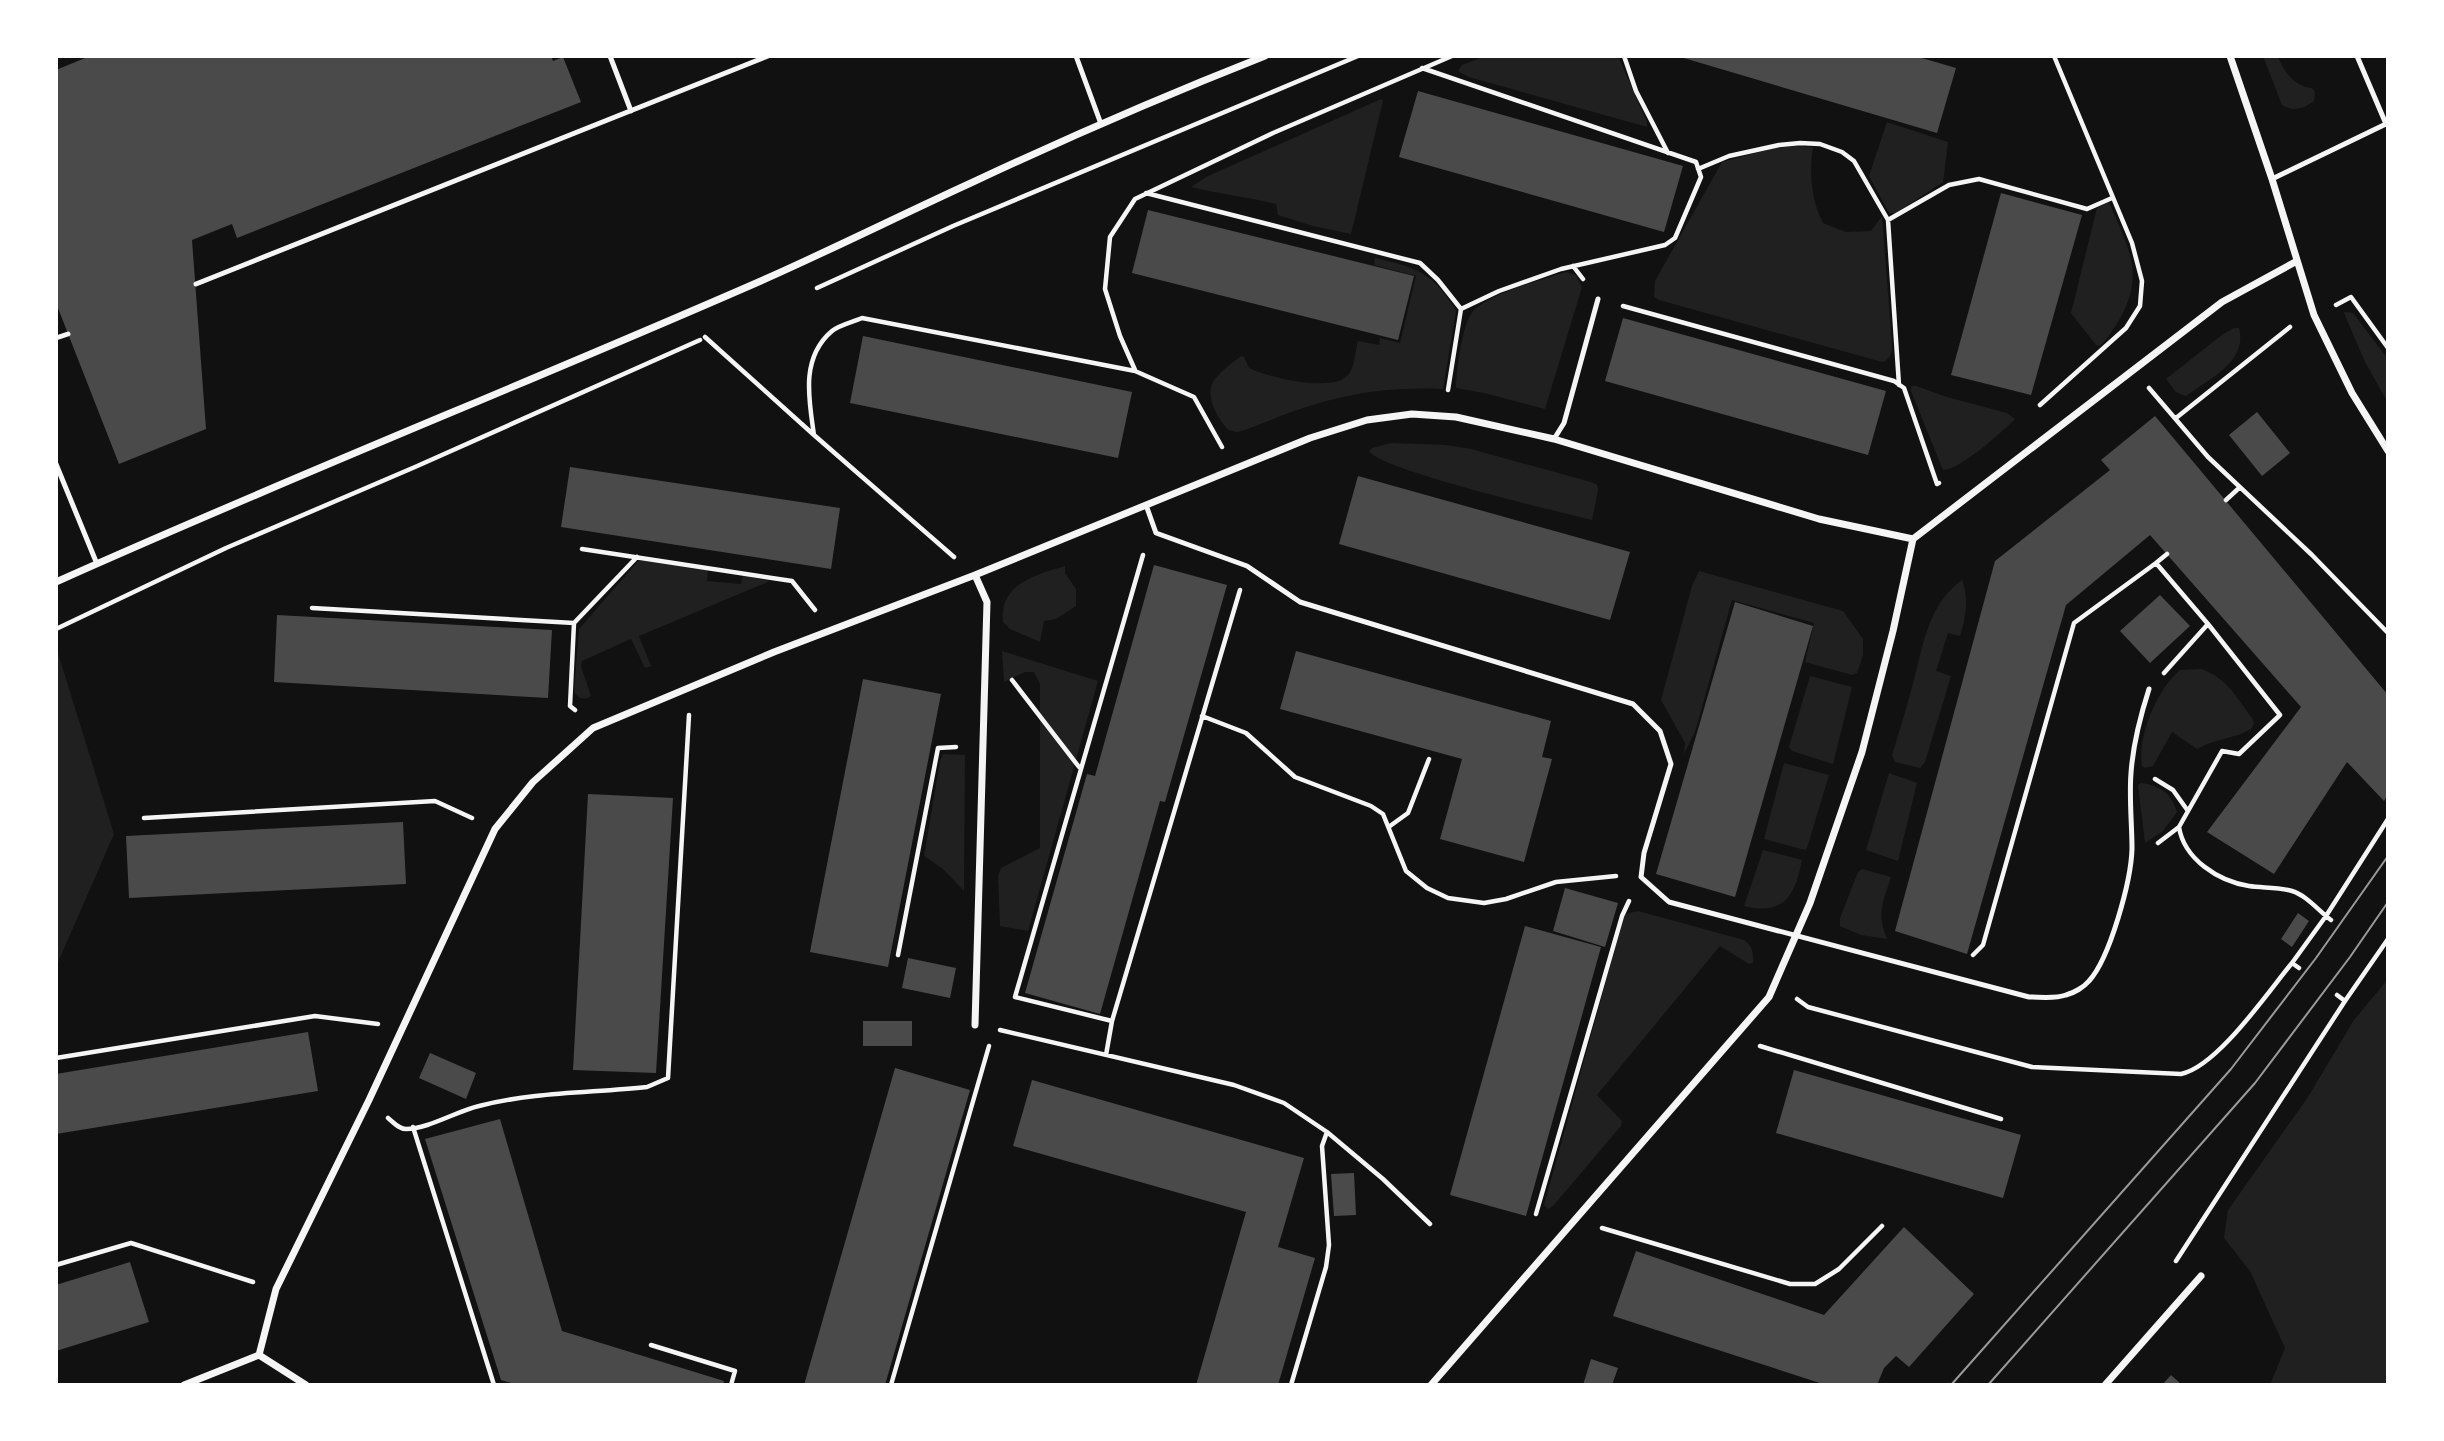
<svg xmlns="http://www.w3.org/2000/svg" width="2444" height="1441" viewBox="0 0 2444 1441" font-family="'Work Sans',sans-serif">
<rect width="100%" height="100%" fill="#111"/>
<!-- green -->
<path fill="#202020" d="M 1486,56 L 1618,56 L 1647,122 L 1647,127 L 1469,77 L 1458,71 L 1462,65 Z
M 2263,56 L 2278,56 C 2282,70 2295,87 2312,88 L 2315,92 L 2314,101 C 2303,109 2294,112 2282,105 Z
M 1381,99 L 1383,101 L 1351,234 L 1313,226 L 1278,215 L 1276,204 C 1248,197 1219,194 1191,187 L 1206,177 Z
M 1887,122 L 1948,142 L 1943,182 L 1896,213 L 1889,213 L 1869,176 Z
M 1796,146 L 1813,147 C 1809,172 1811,200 1823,223 L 1846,232 L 1871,231 L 1882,216 L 1892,344 C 1892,352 1892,359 1882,362 L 1659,300 L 1654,297 L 1655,281 L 1722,162 L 1774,148 Z
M 2109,202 C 2129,250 2147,276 2116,325 C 2110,333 2108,340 2099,346 L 2096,345 L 2071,313 L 2097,208 Z
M 1375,258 C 1417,268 1433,272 1456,311 L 1443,389 C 1364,386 1317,401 1245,430 L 1237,432 L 1228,430 C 1217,418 1203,394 1215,379 C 1222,370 1232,363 1241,356 L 1244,357 L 1249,368 C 1268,377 1327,392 1346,377 C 1355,370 1355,351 1358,341 L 1379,345 L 1380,338 L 1400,343 L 1416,276 L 1374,265 Z
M 1566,272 L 1576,275 L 1582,287 L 1545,409 L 1484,393 L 1456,388 C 1456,371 1462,327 1471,314 C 1484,295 1544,279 1566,272 Z
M 2345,312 L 2353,313 L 2388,359 L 2388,403 L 2365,362 L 2344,313 Z
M 2234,328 L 2239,328 C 2248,362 2209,379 2186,396 L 2176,392 L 2166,379 L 2223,334 Z
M 1911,386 L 1916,386 L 1947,397 L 2007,413 L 2015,419 C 2002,432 1960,470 1943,470 L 1911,391 Z
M 1391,443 L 1446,445 L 1471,449 L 1591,482 L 1597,485 L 1598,490 L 1592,520 C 1560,512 1380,470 1369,451 L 1372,448 Z
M 640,559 L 708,569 L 707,581 L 741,584 L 743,575 L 770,581 L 639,636 L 651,666 L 645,668 L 631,639 L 582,661 L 581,666 L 591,696 C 584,701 577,698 574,691 L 579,629 Z
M 1065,566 L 1065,573 L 1076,589 L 1076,606 L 1056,619 L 1044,621 L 1040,642 L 1010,629 L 1003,622 C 999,584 1035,575 1065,566 Z
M 1699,571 L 1843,611 L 1863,639 L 1863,655 L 1857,673 L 1852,675 L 1805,662 L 1814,623 L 1732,600 L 1695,732 L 1684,754 L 1685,743 L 1661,700 L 1692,586 Z
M 1962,580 C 1969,599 1966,617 1960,636 L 1948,633 L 1936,671 L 1951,676 L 1925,762 L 1920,768 L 1895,762 L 1892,755 C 1900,729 1908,703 1915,676 C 1924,640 1930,603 1962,580 Z
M 1002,651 L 1098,681 L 1028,931 L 1000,926 L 998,876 L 1001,868 L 1040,848 L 1040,684 L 1034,672 L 1025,672 L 1004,682 Z
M 58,653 L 114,834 L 56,967 L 56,655 Z
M 2201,669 C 2226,677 2237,698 2252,718 L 2254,723 L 2251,729 C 2234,739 2214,739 2197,749 L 2172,732 L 2153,766 L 2145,768 L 2142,766 C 2137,737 2157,689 2180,670 Z
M 1810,676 L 1852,687 L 1833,764 L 1792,751 L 1789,747 Z
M 943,754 L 965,755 L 964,891 L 943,869 L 924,856 L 940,761 Z
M 1784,763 L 1829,775 L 1807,848 L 1805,850 L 1764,839 Z
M 1889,773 L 1917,783 L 1898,861 L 1866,850 Z
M 2141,783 C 2161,786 2171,793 2177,812 L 2163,831 L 2145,843 L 2138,785 Z
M 1763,850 L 1802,860 C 1795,896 1784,916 1744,906 Z
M 1862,869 L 1891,877 C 1883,903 1876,912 1887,939 L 1861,935 L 1840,926 L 1840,918 L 1858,872 Z
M 1638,911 L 1744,940 C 1753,946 1753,952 1753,963 L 1749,964 L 1720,946 L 1597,1095 L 1622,1121 L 1621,1126 L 1553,1206 L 1548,1209 L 1544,1205 L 1623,920 L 1626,914 Z
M 2388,979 L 2388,1385 L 2270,1385 L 2285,1348 L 2250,1271 L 2224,1238 L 2228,1210 L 2308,1097 L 2354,1020 Z"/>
<!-- building -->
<path fill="#4a4a4a" d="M 90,56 L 551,56 L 553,61 L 563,57 L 581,102 L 237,238 L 232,224 L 192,240 L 206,429 L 119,464 L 56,303 L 56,70 Z
M 1677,56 L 1915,56 L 1956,68 L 1937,133 Z
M 1418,91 L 1683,166 L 1664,232 L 1399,157 Z
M 2001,193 L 2082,215 L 2031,395 L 1951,375 Z
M 1148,210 L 1414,276 L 1398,340 L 1132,273 Z
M 1623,318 L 1886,391 L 1868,455 L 1605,381 Z
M 863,336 L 1132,392 L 1118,458 L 850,403 Z
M 2257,412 L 2290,453 L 2262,476 L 2229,435 Z
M 2155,416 L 2388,695 L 2388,795 L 2384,801 L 2347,762 L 2274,874 L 2207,832 L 2301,707 L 2150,535 L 2066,605 L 1967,954 L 1895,931 L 1995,561 L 2110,470 L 2101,460 Z
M 570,467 L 840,508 L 831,569 L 561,527 Z
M 1358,476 L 1630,552 L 1610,620 L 1339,544 Z
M 1154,565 L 1227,585 L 1165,802 L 1160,801 L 1100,1014 L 1025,993 L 1087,774 L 1095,776 Z
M 2160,595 L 2190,626 L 2150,663 L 2120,631 Z
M 1735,602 L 1813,626 L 1735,897 L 1656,874 Z
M 277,615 L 552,630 L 548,698 L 274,682 Z
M 1296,651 L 1551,721 L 1542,757 L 1552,759 L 1524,862 L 1440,839 L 1462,759 L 1280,709 Z
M 863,679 L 941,694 L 888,967 L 810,952 Z
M 588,794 L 673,798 L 656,1073 L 573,1070 Z
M 403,822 L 406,884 L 129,898 L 126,836 Z
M 1565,888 L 1618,903 L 1605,947 L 1553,931 Z
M 2298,913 L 2309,921 L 2292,947 L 2281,939 Z
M 1525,926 L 1601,947 L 1526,1216 L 1450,1195 Z
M 908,958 L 956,968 L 950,998 L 902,988 Z
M 863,1021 L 912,1021 L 912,1046 L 863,1046 Z
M 308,1032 L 318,1091 L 56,1134 L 56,1074 Z
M 430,1053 L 476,1073 L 466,1099 L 419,1078 Z
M 895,1068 L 970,1090 L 885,1385 L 804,1385 Z
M 1794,1070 L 2021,1135 L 2003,1198 L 1776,1133 Z
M 1032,1080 L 1304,1158 L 1278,1247 L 1315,1258 L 1278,1385 L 1196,1385 L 1246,1212 L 1013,1146 Z
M 500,1119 L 562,1331 L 724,1381 L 723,1385 L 518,1385 L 501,1380 L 425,1139 Z
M 1354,1173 L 1356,1215 L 1334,1216 L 1331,1174 Z
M 1904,1227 L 1974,1294 L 1909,1367 L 1896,1356 L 1884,1368 L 1877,1385 L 1826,1385 L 1613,1316 L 1636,1251 L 1824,1315 Z
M 130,1262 L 149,1322 L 56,1351 L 56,1285 Z
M 1591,1359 L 1618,1368 L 1612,1385 L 1583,1385 Z
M 2171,1375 L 2182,1385 L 2162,1385 Z"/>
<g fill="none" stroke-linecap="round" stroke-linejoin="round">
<!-- path -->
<path stroke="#f5f5f5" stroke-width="4.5" d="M 1624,56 L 1636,91 L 1668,153
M 1422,68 L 1696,162 L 1701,177 L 1675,238 L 1665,245 L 1561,269 L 1499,291 L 1461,309
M 1698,169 L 1729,156 L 1779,145 L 1800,143 L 1820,144 L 1842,152 L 1854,161 L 1888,220 L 1899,385
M 1146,193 L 1420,263 L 1438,280 L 1461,309 L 1448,390
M 1888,220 L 1949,185 L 1979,179 L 2087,209 L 2112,198
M 1573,266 L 1583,279
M 817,288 L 953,226 L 1358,56
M 2336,305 L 2351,297 L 2388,348
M 1623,306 L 1894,381 L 1904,388 L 1937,484 L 1939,483
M 705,337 L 814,435 L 954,557
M 1135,370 L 1120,336 L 1105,289 L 1110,237 L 1135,199 L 1273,133 L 1452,56
M 2149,388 L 2208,457 L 2312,555 L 2388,633
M 2040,405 L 2126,328 L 2140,306 L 2142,281 L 2132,243 L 2054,56
M 2176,418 L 2290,327
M 814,435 C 809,400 800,358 832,331 C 839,325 853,322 862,318 L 1135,371 L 1194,397 L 1222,447
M 2226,500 L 2239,488
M 582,549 L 792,581 L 815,610
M 312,608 L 574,623 L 570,706 L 575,710
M 574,623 L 637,557
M 56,629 L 226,548 L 415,467 L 700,340
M 2164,673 L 2208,624 L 2156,563 L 2167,554
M 1012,680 L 1079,767
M 1202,716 L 1246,733 L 1295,777 L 1371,806 L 1383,814 L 1406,871 L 1427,888 L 1448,898 L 1484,903 L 1506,899 L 1556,882 L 1616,876
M 2155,779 L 2173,790 L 2188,811
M 144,818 L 435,801 L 472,818
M 1390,826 L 1408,813 L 1429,759
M 2179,827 L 2222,751 L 2239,754 L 2280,715 L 2208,624
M 2158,843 L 2179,827 C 2184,859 2218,881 2249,886 C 2262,888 2279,887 2292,891 C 2306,895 2319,911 2331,920
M 898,955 L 938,748 L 956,747
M 1973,955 L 1983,945 L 2074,623 L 2156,563
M 2292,963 L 2326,916 L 2388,819
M 1797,999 L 1808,1007 L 2032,1067 L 2181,1074 C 2217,1067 2268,992 2292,963 L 2299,968
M 2345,1001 L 2388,939
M 1112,1021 L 1015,997 L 1143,555
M 1000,1030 L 1234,1085 L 1284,1103 L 1327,1132 L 1383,1179 L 1430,1224
M 1760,1046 L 2001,1119
M 1106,1055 L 1112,1021 L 1240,590
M 56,1058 L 315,1016 L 378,1024
M 388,1118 C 394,1123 399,1129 406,1129 C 428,1129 457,1111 479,1106 C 533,1092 592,1093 647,1087 L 668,1078 L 689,715
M 413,1127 L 494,1385
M 1536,1214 L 1622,916 L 1629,901
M 1602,1228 L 1790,1284 L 1815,1284 L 1839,1269 L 1882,1226
M 2176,1261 L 2345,1001 L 2337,995
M 56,1265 L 131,1243 L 253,1282
M 651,1345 L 735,1371 L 731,1385
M 891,1385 L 989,1046
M 1291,1385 L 1326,1267 L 1329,1245 L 1322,1146 L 1327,1132"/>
<!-- service -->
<path stroke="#f5f5f5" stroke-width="5" d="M 610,56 L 631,111
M 1076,56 L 1101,124
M 2357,56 L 2386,124
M 2272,179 L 2388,123
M 196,284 L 768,56
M 56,338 L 68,334
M 1554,439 L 1564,423 L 1598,299
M 56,464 L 97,564
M 1146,505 L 1156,533 L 1247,566 L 1300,602 L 1633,704 L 1660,731 L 1671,764 L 1644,853 L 1641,877 L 1669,902 L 2029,997 C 2041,997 2055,999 2066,995 C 2074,993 2084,987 2089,981 C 2110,958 2131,881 2132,849 C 2132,824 2129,798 2131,773 C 2133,744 2140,717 2149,689"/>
<!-- minor -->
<path stroke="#f5f5f5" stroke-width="7" d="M 2230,56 L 2272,179 L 2314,315 L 2352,393 L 2388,451
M 975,575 L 987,602 L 975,1025
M 56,582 C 290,477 528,383 763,280 C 833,249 903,214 973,182 C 1069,137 1166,95 1265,56
M 259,1355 L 306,1385
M 184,1385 L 259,1355 L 276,1289 L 369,1100 L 495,829 L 533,782 L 593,728 L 774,652 L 975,575 L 1310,438 L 1367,420 L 1412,414 L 1456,417 L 1554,439 L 1819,519 L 1913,539 L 2222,302 L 2297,261
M 1431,1385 L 1769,997 L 1810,903 L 1862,752 L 1893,631 L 1913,539
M 2105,1385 L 2201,1276"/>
<!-- tram -->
<path stroke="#9a9a9a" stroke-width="2" d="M 1951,1385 L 2231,1069 L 2316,958 L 2388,856
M 1988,1385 L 2255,1083 L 2350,957 L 2388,902"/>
</g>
<!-- border -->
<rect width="2444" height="1441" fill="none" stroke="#ffffff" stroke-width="116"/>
</svg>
